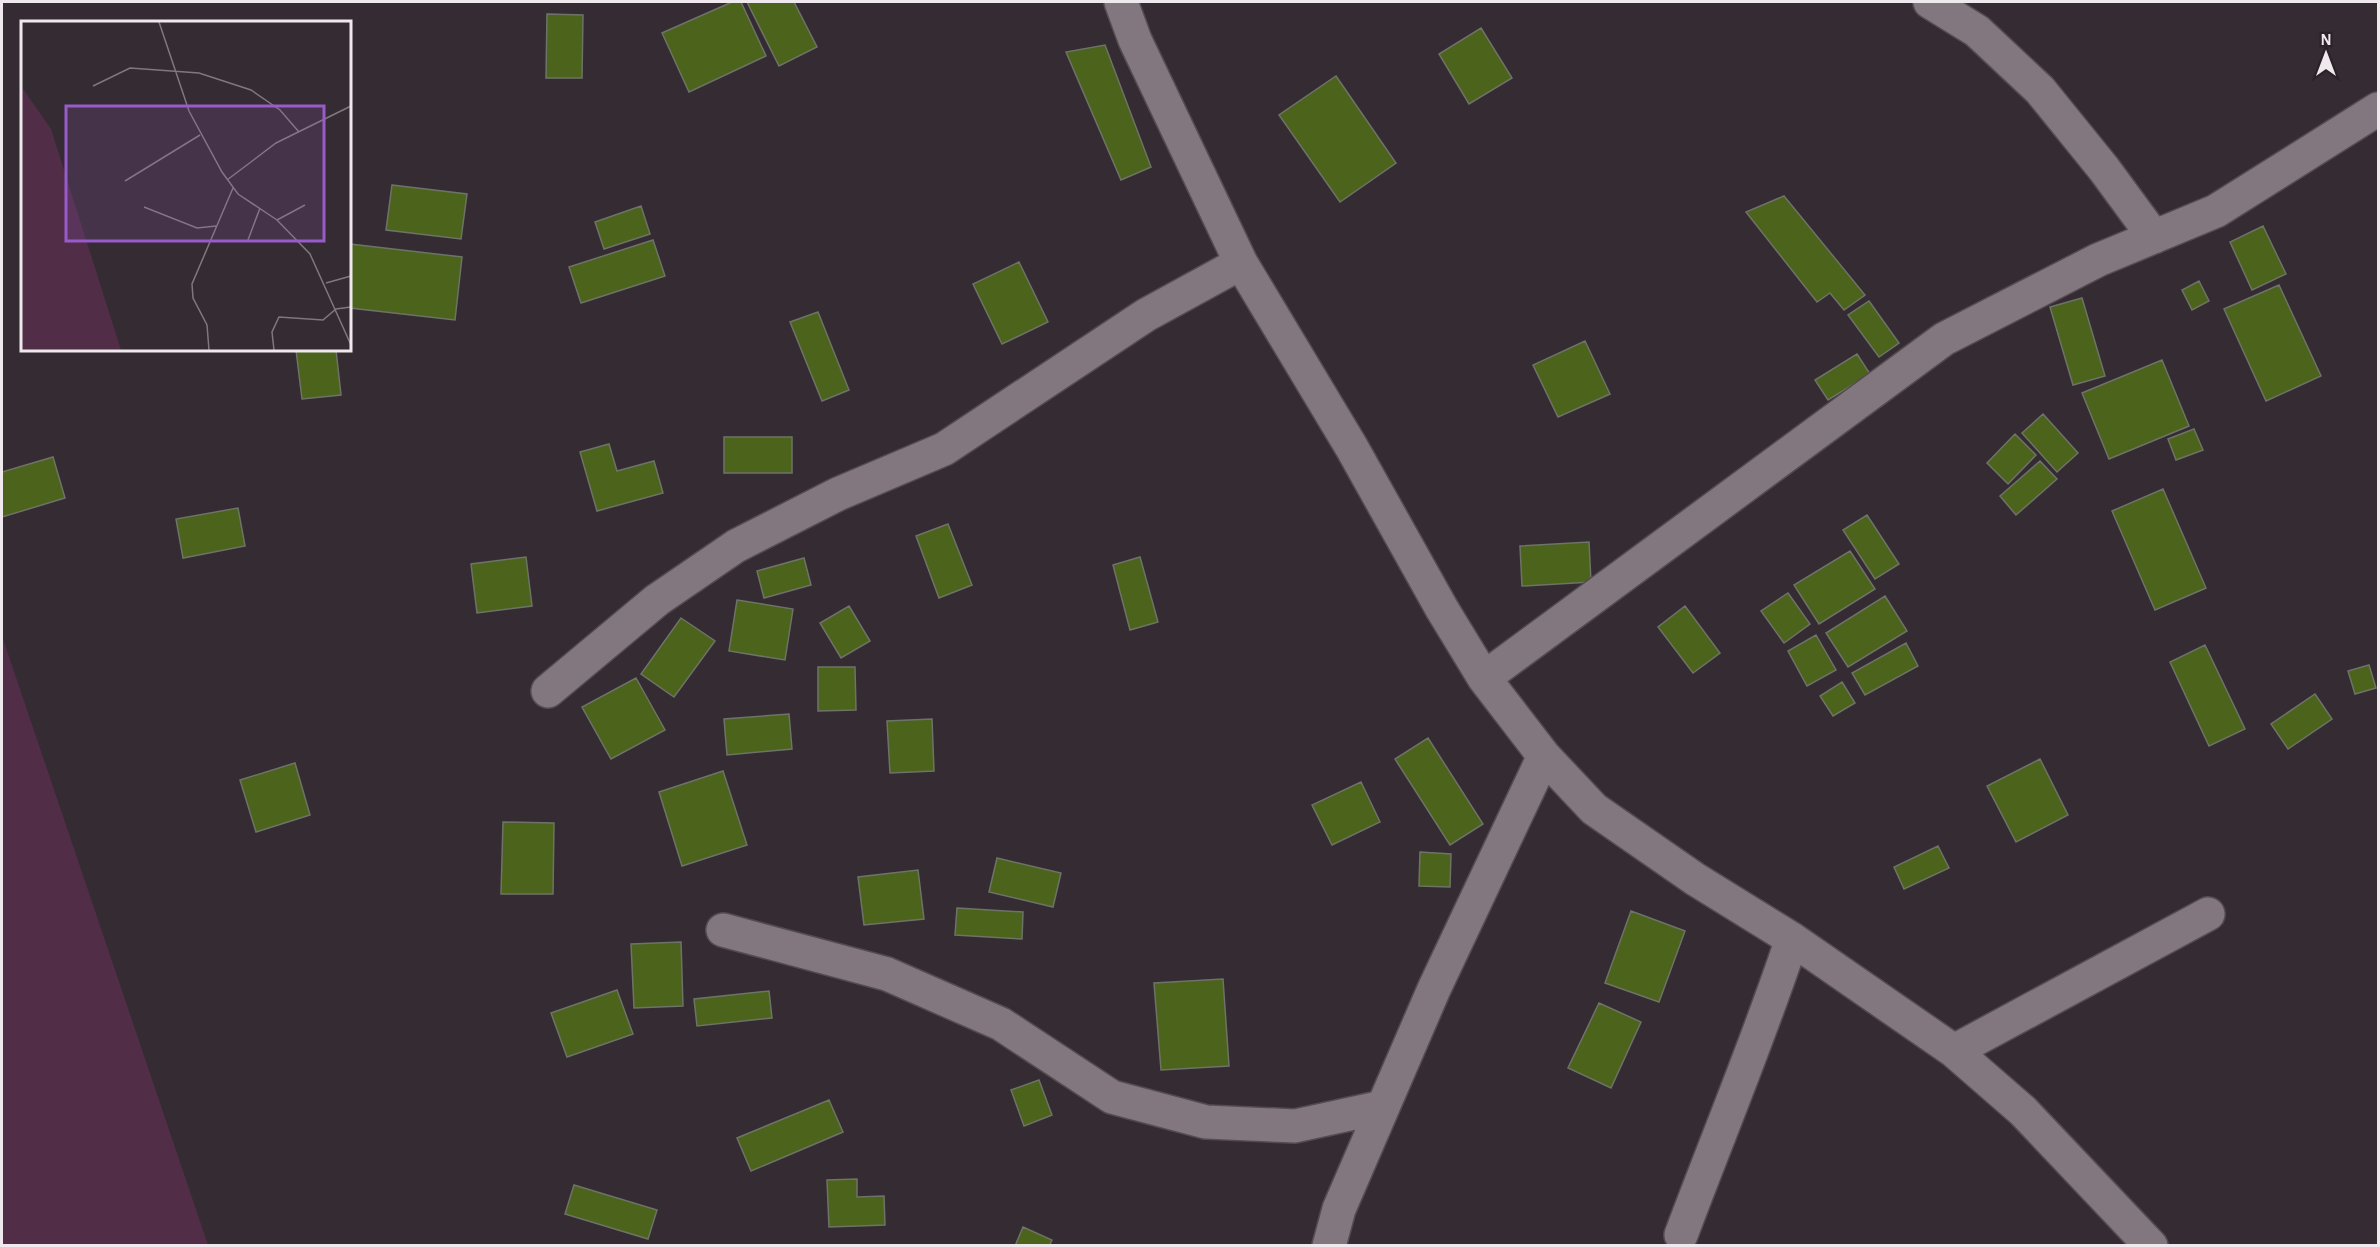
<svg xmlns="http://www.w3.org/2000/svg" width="2380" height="1247" viewBox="0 0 2380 1247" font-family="'Alegreya Sans',sans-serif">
<rect width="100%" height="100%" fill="#352c33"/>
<!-- green -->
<path fill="#512d48" d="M 2,636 L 208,1245 L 2,1245 Z"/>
<!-- building -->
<path fill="#4b631a" stroke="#6e7368" stroke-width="1.5" d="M 732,2 L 741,2 L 766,56 L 689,92 L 662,33 Z
M 747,2 L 794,2 L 817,47 L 779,66 Z
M 547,14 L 583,15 L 582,78 L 546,78 Z
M 1481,28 L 1512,78 L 1469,104 L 1439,54 Z
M 1105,45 L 1151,167 L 1121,180 L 1066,52 Z
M 1336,76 L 1396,163 L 1340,202 L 1279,115 Z
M 392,185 L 467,194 L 461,239 L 386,230 Z
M 1784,196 L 1865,295 L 1844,310 L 1830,293 L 1817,302 L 1746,212 Z
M 641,206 L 650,234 L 604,249 L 595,222 Z
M 2263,226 L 2286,274 L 2252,290 L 2230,242 Z
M 653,240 L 665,276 L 581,303 L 569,267 Z
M 350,244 L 462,257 L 455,320 L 350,308 Z
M 1019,262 L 1048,322 L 1002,344 L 973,284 Z
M 2199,281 L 2209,301 L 2192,310 L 2182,290 Z
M 2279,285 L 2321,376 L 2266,401 L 2224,309 Z
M 2082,298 L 2105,376 L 2073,385 L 2050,307 Z
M 1869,301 L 1899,343 L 1879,357 L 1848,315 Z
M 818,312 L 849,390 L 822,401 L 790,322 Z
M 1585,341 L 1610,394 L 1558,417 L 1533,365 Z
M 296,350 L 336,350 L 341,395 L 302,399 Z
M 1857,354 L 1870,374 L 1828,400 L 1815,380 Z
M 2162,360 L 2189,426 L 2109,459 L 2082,393 Z
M 2043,414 L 2078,453 L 2057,472 L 2022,433 Z
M 2194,429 L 2203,450 L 2176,460 L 2168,439 Z
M 2015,434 L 2036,455 L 2008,484 L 1987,463 Z
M 724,437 L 792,437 L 792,473 L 724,473 Z
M 609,444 L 617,471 L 654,461 L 663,493 L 597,511 L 580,452 Z
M 53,457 L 65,498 L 2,517 L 2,472 Z
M 2040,461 L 2057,479 L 2016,515 L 2000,496 Z
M 2163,489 L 2206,588 L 2155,610 L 2112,511 Z
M 238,508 L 245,546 L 183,558 L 176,519 Z
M 1867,515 L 1899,564 L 1875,579 L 1843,530 Z
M 948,524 L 972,585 L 939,598 L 916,536 Z
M 1589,542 L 1591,582 L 1522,586 L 1520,546 Z
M 1850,551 L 1875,589 L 1819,624 L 1794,585 Z
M 526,557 L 532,606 L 477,613 L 471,564 Z
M 1140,557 L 1158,622 L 1130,630 L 1113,565 Z
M 804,558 L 811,585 L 764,598 L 757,571 Z
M 1788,593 L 1810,624 L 1784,643 L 1761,611 Z
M 1885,596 L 1907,631 L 1848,667 L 1826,633 Z
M 737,600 L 793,609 L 785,660 L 729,651 Z
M 849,606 L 870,641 L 841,658 L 820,623 Z
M 1685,606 L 1720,653 L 1693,673 L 1658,627 Z
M 681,618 L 715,641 L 674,697 L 641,674 Z
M 1816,635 L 1836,670 L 1807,686 L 1788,651 Z
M 1906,643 L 1918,666 L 1865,695 L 1852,673 Z
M 2205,645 L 2245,729 L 2209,746 L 2170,662 Z
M 2369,665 L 2376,688 L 2355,694 L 2348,671 Z
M 818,667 L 855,667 L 856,710 L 818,711 Z
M 636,678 L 665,730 L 611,759 L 582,707 Z
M 1842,682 L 1855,703 L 1833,716 L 1820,696 Z
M 2315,694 L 2332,719 L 2288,749 L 2271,724 Z
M 789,714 L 792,749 L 727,755 L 724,719 Z
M 932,719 L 934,771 L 890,773 L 887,721 Z
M 1428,738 L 1483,824 L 1450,845 L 1395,759 Z
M 2040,759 L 2068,815 L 2016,842 L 1987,786 Z
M 295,763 L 310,815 L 256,832 L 240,780 Z
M 723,771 L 747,845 L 682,866 L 659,792 Z
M 1361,782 L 1380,822 L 1332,845 L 1312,805 Z
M 503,822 L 554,823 L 553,894 L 501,894 Z
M 1938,846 L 1949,868 L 1904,889 L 1894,867 Z
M 1420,852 L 1451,854 L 1450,887 L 1419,886 Z
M 997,858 L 1061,873 L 1053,907 L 989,892 Z
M 918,870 L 924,919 L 864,925 L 858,877 Z
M 957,908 L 1023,912 L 1022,939 L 955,935 Z
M 1631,911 L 1685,931 L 1659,1002 L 1605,983 Z
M 681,942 L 683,1006 L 634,1008 L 631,944 Z
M 1223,979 L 1229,1066 L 1161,1070 L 1154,983 Z
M 617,990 L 633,1034 L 567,1057 L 551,1013 Z
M 769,991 L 772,1018 L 697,1026 L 694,999 Z
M 1599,1003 L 1641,1022 L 1611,1088 L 1568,1068 Z
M 1039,1080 L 1052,1115 L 1024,1126 L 1011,1090 Z
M 829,1100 L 843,1132 L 751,1171 L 737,1138 Z
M 857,1179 L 857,1197 L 884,1196 L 885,1225 L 829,1227 L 827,1180 Z
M 574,1185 L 657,1210 L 648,1239 L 565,1214 Z
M 1023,1227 L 1052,1240 L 1049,1246 L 1015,1246 Z"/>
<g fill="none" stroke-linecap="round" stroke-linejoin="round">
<!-- street casing -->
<g stroke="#544b51" stroke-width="36">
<path id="street" d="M 1121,2 L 1135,40 L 1241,263 L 1352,448 L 1442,609 L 1484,678 L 1544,756 L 1594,809 L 1695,879 L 1792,939 L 1954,1051 L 2023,1111 L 2151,1246
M 1930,2 L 1977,31 L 2040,90 L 2104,169 L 2154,237
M 1484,678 L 1944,339 L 2098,260 L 2216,211 L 2378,109
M 548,691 L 657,600 L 736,546 L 838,494 L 944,449 L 1146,315 L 1241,263
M 723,930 L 887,974 L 1001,1024 L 1112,1097 L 1206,1122 L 1295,1126 L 1382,1107
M 1954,1051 L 2208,914
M 1681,1235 C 1718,1136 1759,1039 1792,939
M 1329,1246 L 1339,1209 L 1434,989 L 1544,756"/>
</g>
<!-- street -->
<use href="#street" stroke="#82777e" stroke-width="33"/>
</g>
<!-- overview -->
<g transform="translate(21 21)">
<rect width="330" height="330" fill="#352c33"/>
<path d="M 0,65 L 30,108 L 100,329 L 0,329 Z" fill="#512d48"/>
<path fill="none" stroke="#7f787d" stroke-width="1.5" d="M 138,1 L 168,90 L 201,151 L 217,173 L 256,199 L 289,233 L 330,324M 72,65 L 109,47 L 178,52 L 230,69 L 259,89 L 278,111M 206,159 L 255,122 L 330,85M 104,160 L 179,114M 123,186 L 176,207 L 195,205M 256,199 L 284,184M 227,219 L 239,187M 305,262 L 330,255M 188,329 L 186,304 L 172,277 L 171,263 L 212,167M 253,329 L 251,311 L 258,296 L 302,299 L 315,288 L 330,286"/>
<path fill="#985bca" fill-opacity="0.15" stroke="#985bca" stroke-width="3" d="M 45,85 L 303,85 L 303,220 L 45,220 Z"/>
<rect width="330" height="330" fill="none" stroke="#efe9ed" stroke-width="3"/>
</g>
<!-- border -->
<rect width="2380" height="1247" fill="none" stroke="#efe9ed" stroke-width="6"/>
<!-- north arrow -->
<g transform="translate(2326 54)" stroke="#2b2229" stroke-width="4.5" paint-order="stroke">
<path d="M0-4.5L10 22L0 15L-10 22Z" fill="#efe9ed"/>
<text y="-9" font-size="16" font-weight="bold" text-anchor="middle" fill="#efe9ed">N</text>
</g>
</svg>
